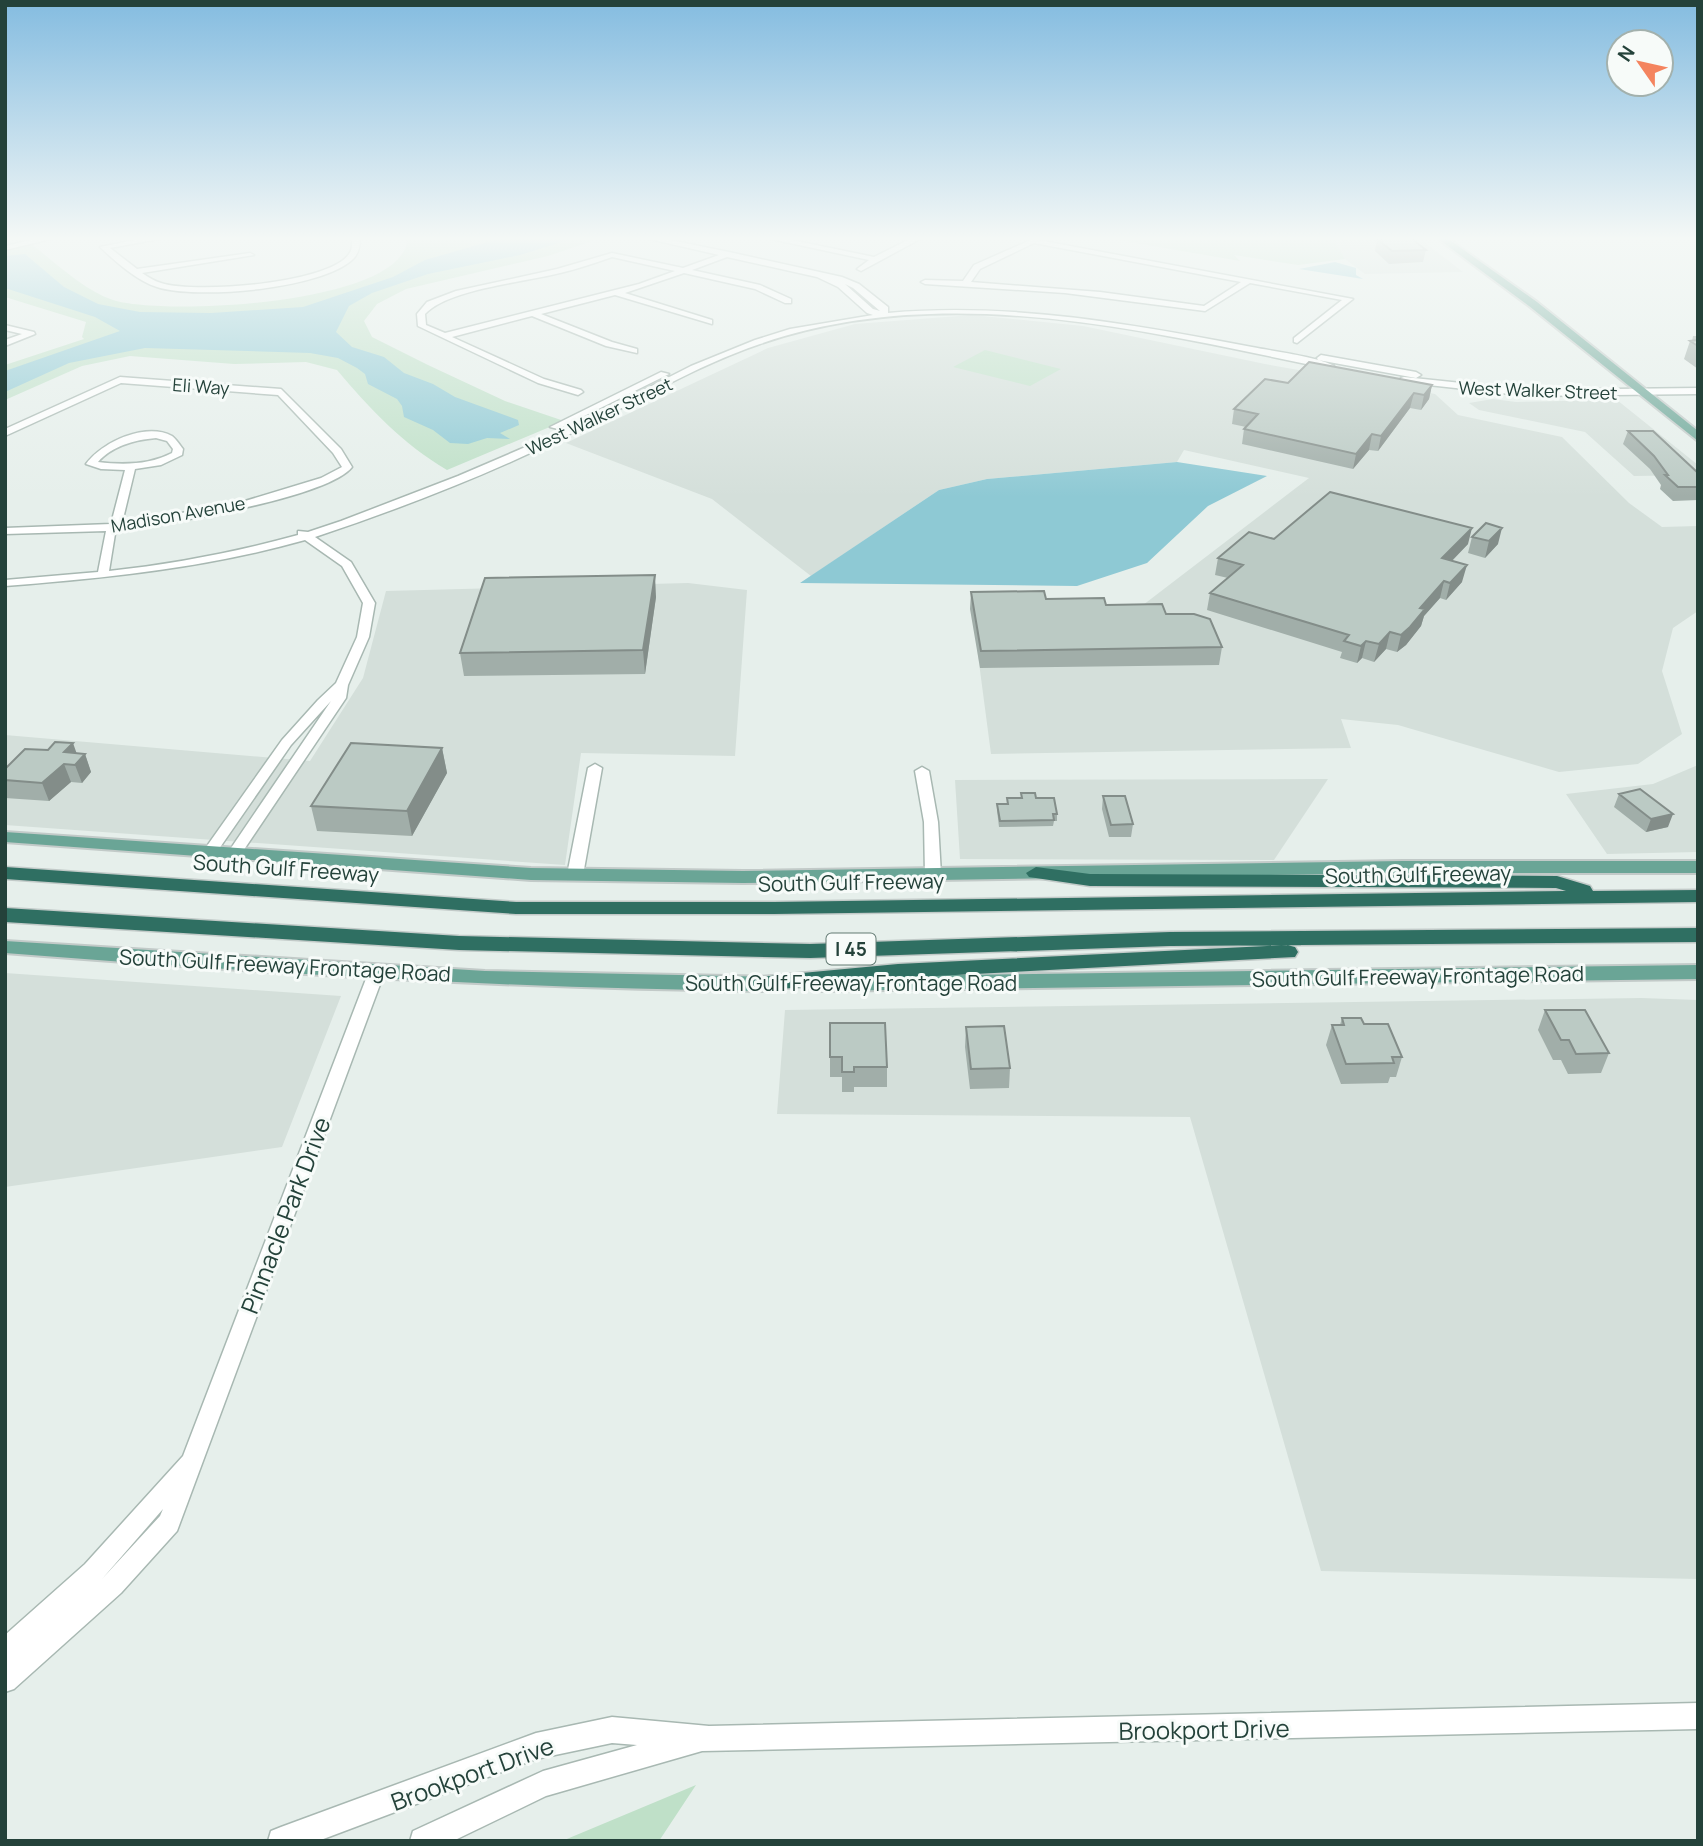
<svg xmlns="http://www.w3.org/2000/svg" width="1703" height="1846" viewBox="0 0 1703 1846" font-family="Manrope,sans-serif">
<rect width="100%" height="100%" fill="#e6efeb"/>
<!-- built -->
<path fill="#d4dfda" d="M 1419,238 L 1463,272 L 1365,274 L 1345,259 L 1331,240 Z
M 972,315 L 1083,326 L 1265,364 L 1435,394 L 1458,415 L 1562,437 L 1629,503 L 1662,527 L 1698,526 L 1698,611 L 1673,628 L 1662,671 L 1682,734 L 1638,764 L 1559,772 L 1398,725 L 1341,719 L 1351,748 L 991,754 L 971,602 L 1143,605 L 1309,478 L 1184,450 L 1177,462 L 987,479 L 939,490 L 811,576 L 712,499 L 566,443 L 768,348 L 855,324 Z
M 1493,399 L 1516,402 L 1617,400 L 1698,465 L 1698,475 L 1634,476 L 1585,432 L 1479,410 L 1469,403 Z
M 688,583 L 747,590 L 735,756 L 581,753 L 565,865 L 5,825 L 5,735 L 310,761 L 363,678 L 386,591 Z
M 1698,765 L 1698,852 L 1607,854 L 1566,794 L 1653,784 Z
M 1328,779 L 1274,860 L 960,859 L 955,780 Z
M 5,973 L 341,996 L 282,1147 L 5,1187 Z
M 1641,998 L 1698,1000 L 1698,1579 L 1321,1571 L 1190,1117 L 777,1114 L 785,1010 Z"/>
<!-- green -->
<path fill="#bfe0c8" d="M 407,238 L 601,238 L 548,256 L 406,289 L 377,304 L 364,321 L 372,337 L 428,365 L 505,401 L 564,421 L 447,470 C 403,444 370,409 337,370 L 306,362 L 234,364 L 130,356 L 82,366 L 5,400 L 5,365 L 84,339 L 82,337 L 86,322 L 5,297 L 5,249 L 30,243 C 55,262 83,290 113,300 C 161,316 408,305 407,238 Z
M 1107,238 L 1332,238 L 1345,259 L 1298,265 L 1234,255 L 1240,261 Z
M 985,350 L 1061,369 L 1030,386 L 953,367 Z
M 696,1785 L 659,1841 L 562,1841 Z"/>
<!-- water -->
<path fill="#8ec9d4" d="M 502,238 L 574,238 L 520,255 L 428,274 L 372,293 L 349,306 L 336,332 L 352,347 L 384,357 L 404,373 L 433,384 L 455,397 L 518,420 L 519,425 L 500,433 L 510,439 L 487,438 L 468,444 L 450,443 L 433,430 L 404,417 L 402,406 L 397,399 L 368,384 L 365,374 L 357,368 L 338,358 L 310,353 L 145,348 L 69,363 L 5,392 L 5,371 L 120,331 L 95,317 L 5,288 L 5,256 L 25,254 L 64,287 L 98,304 L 140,312 L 211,313 L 303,307 L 393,277 L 425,260 Z
M 1335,262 L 1356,268 L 1356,275 L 1363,279 L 1299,269 Z
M 1177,462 L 1267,476 L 1208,506 L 1147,563 L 1077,586 L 800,583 L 939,490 L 987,479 Z"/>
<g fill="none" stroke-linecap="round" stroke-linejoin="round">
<!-- minor casing -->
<g stroke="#a8b8b2" stroke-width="3">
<path id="minor" d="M 40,238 L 55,238 L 5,250 L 5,246 Z
M 145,238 L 164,238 L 110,248 L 137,269 L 250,253 L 254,255 L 142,273 C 148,277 154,281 161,283 C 194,294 329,284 349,254 C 353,249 352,243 352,238 L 360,238 C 360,246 359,252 354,258 C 325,289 196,300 157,287 C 137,281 115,261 100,247 Z
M 645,238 L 660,238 L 729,252 L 842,277 L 859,284 L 888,307 L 888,313 C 1011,302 1132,324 1252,347 C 1272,351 1319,357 1334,366 L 1330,369 C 1147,331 944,280 760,344 C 695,366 635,403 572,433 C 490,474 402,508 315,537 L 351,562 L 375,603 L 369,637 L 348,685 L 346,698 L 239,857 L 229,857 L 227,854 L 331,701 L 291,745 L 214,856 L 204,856 L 202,853 L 282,740 L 318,700 L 336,683 L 357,637 L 363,603 L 342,566 L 305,540 C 206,568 107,578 5,586 L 5,580 L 98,572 L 106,531 L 5,534 L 5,528 L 111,524 L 125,470 L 101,469 L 86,464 C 102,442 146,422 172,436 C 176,439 180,445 183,449 L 182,455 L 161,465 L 135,469 L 122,523 L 235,504 L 321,478 L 342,467 L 333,453 L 278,395 L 121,383 L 5,436 L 5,429 L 120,377 L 281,389 L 341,449 L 352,467 C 328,498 162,525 118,530 L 115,534 L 109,571 C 173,564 236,552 298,535 L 298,531 L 308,532 L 341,521 L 458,476 L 565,430 L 691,366 L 755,340 L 790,329 L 873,315 L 867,313 L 838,287 L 817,277 L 727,257 L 692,270 L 760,285 L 791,299 L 791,303 L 785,303 L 755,289 L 684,273 L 625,293 L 712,320 L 712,324 L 615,295 L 541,314 L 612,342 L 637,349 L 637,353 L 606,346 L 532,316 L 452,337 L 544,379 L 581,390 L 583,392 L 578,395 L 538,383 L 418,326 L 417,314 L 427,302 L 456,291 L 557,269 L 612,253 L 683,268 L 719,255 ZM 612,257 L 675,271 L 639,284 L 445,333 L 426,325 L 425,314 C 448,289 525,282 560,273 C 577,269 595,263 612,257 ZM 845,284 L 853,288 L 880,311 L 873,309 ZM 156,438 L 167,441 L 173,449 L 172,453 C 149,465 123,465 98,462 C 112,446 134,440 156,438 Z
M 766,238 L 782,238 L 874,257 L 912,238 L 922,238 L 861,271 L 857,269 L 869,260 Z
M 1033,239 L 1353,299 L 1297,343 L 1294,342 L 1294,338 L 1342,300 L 1250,283 L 1205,311 L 1065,293 L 925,284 L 921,282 L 925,280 L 963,281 L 974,265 ZM 1034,243 L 1241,282 L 1204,306 L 1100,292 L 971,282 L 980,269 Z
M 5,325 L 34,332 L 35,334 L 5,346 L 5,340 L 22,334 L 5,330 Z
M 1321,355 L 1416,372 L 1421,375 L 1416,378 L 1318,360 L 1317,358 Z
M 661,372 L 669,374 L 558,429 L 550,427 Z
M 1404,377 L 1529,390 L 1698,388 L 1698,394 L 1529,396 L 1401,382 L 1401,378 Z
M 595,764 L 602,768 L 583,875 L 575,880 L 567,875 L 588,768 Z
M 922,767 L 929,771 L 938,822 L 941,875 L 933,880 L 925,875 L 924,822 L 915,771 Z
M 377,966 L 385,971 L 177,1531 L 121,1593 L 14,1689 L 5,1692 L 5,1635 L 85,1564 L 183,1456 L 369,971 ZM 163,1509 L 160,1516 L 102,1579 Z
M 1698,1703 L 1698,1729 L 702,1751 L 546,1796 L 453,1841 L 410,1841 L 413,1831 L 543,1771 L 637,1745 L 612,1743 L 536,1759 L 318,1841 L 268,1841 L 271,1831 L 281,1827 L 536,1733 L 612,1717 L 709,1726 Z"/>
</g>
<!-- major casing -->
<g stroke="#c2cac8" stroke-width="4">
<path id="major" d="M 1437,238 L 1447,238 L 1537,302 L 1698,431 L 1698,441 L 1529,306 Z
M 5,832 L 531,868 L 743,871 L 1403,861 L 1698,861 L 1698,873 L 1403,873 L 743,883 L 531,880 L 5,842 Z
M 5,941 L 485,971 L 773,977 L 783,984 L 773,991 C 516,989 261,973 5,953 Z
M 1698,965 L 1698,979 L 814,991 L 804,984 L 814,977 Z"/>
</g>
<!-- highway casing -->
<g stroke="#c2cac8" stroke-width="3">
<path id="highway" d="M 5,867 L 516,902 L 774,902 L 1566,891 L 1556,888 L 1090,886 L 1029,877 L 1026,873 L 1036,867 L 1090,874 L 1557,876 L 1590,886 L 1593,891 L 1698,890 L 1698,902 L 774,914 L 516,914 L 5,879 Z
M 5,908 L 459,936 L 810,944 L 1170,932 L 1698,928 L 1698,942 L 1170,946 L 810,958 L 459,950 L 5,922 Z
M 1287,945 L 1295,947 L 1298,952 L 1295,957 L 898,978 L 758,991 L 750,989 L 747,984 L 750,979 L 758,977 L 898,964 Z"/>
</g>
<!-- minor -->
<use href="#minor" fill="#fff" fill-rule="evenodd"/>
<!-- major -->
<use href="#major" fill="#6aa596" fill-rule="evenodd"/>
<!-- highway -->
<use href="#highway" fill="#2f6f62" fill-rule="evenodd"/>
</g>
<!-- wall -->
<path fill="#a1aea9" d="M 1377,239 L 1426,250 L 1423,262 L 1389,264 L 1375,251 Z
M 1693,336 L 1698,336 L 1698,369 L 1684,359 L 1690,341 L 1692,341 Z
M 1432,385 L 1429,399 L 1421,410 L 1410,408 L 1378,451 L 1369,450 L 1353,469 L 1242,444 L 1244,429 L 1246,427 L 1232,424 L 1234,409 Z
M 1628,431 L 1698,473 L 1698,500 L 1673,501 L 1660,489 L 1661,485 L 1650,469 L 1623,444 Z
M 1472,537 L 1498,544 L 1485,558 L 1468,553 Z
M 1274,539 L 1468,544 L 1452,561 L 1462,582 L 1446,600 L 1440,598 L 1424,616 L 1421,626 L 1406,645 L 1397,652 L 1386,649 L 1374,662 L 1362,658 L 1357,663 L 1340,658 L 1342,652 L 1207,610 L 1210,593 L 1228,578 L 1215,575 L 1218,558 Z
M 971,592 L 1106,605 L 1166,614 L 1222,647 L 1219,665 L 980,668 L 970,609 Z
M 656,597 L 645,674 L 464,676 L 460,653 Z
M 442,748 L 447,773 L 412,836 L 317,831 L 311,806 Z
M 76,753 L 85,754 L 91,772 L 82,783 L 71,782 L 49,801 L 5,798 L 5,769 Z
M 1021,793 L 1036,798 L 1057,814 L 1057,821 L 1054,821 L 1053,826 L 999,827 L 997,810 L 997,804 L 1007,804 L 1007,798 L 1021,798 Z
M 1619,794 L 1668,827 L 1646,832 L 1614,807 Z
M 1103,796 L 1133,824 L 1131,837 L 1109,837 L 1102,809 Z
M 1545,1010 L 1609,1053 L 1601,1073 L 1568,1074 L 1561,1060 L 1553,1060 L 1538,1030 Z
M 1342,1018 L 1364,1024 L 1402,1057 L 1396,1077 L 1390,1077 L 1388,1083 L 1341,1084 L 1326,1045 L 1332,1025 L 1340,1025 Z
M 830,1023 L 887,1067 L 887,1087 L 854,1087 L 854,1092 L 842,1092 L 842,1077 L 830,1077 Z
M 966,1027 L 1010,1068 L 1009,1088 L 970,1089 L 965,1047 Z"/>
<!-- shaded-wall -->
<path fill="#838d89" d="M 1432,385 L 1429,399 L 1421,410 L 1424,395 Z
M 1414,393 L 1410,408 L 1378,451 L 1381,436 Z
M 1372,434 L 1369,450 L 1353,469 L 1356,454 Z
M 1472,528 L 1468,544 L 1438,575 L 1442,558 Z
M 1502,528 L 1498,544 L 1485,558 L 1489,541 Z
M 1467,565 L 1462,582 L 1446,600 L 1450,583 Z
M 655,575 L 656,597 L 645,674 L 643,650 Z
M 1444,581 L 1440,598 L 1424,616 L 1421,626 L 1406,645 L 1397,652 L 1401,635 L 1420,608 Z
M 1390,632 L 1386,649 L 1374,662 L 1379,644 Z
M 1366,641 L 1362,658 L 1357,663 L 1361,646 Z
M 73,743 L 79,760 L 85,754 L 91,772 L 82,783 L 75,765 L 64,752 Z
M 442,748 L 447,773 L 412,836 L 407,811 Z
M 64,764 L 71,782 L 49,801 L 42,783 Z
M 1673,814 L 1668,827 L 1646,832 L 1651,819 Z"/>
<!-- building -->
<path fill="#bbcac4" stroke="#838d89" stroke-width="2" d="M 1411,238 L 1426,250 L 1392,251 L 1377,239 Z
M 1698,340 L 1698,346 L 1690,341 Z
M 1309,362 L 1432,385 L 1424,395 L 1414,393 L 1381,436 L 1372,434 L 1356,454 L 1244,429 L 1258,414 L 1234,409 L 1265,379 L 1288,383 Z
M 1628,431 L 1653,431 L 1698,473 L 1698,487 L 1678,487 L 1665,475 L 1668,475 L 1654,456 Z
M 1330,492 L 1472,528 L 1442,558 L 1467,565 L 1450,583 L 1444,581 L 1420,608 L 1425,609 L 1410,627 L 1401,635 L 1390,632 L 1379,644 L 1366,641 L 1361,646 L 1344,641 L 1349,635 L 1210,593 L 1243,565 L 1218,558 L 1249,532 L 1274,539 Z
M 1486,523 L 1502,528 L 1489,541 L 1472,537 Z
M 655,575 L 643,650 L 460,653 L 485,578 Z
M 1044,591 L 1046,599 L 1104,598 L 1106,605 L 1162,604 L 1166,614 L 1194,614 L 1210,619 L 1222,647 L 981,651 L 971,592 Z
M 55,742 L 73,743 L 64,752 L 85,754 L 75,765 L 64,764 L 42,783 L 5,780 L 5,769 L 25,749 L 48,750 Z
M 351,743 L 442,748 L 407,811 L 311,806 Z
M 1640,789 L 1673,814 L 1651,819 L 1619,794 Z
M 1021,793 L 1035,793 L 1036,798 L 1054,798 L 1057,814 L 1053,814 L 1054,820 L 1000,821 L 997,804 L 1008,804 L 1007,798 L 1022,798 Z
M 1103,796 L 1125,796 L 1133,824 L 1111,825 Z
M 1545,1010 L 1585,1010 L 1609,1053 L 1576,1054 L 1569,1040 L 1561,1040 Z
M 1342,1018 L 1361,1018 L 1364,1024 L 1388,1024 L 1402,1057 L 1392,1057 L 1394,1063 L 1346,1064 L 1332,1025 L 1344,1025 Z
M 830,1023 L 885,1023 L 887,1067 L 854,1067 L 854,1072 L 842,1072 L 842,1057 L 830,1057 Z
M 1004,1026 L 1010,1068 L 971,1069 L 966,1027 Z"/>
<!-- sky -->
<linearGradient id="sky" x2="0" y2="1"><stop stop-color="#84bce0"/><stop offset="0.48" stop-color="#f4f8f6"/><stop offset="1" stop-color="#f4f8f6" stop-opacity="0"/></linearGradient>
<rect width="1703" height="497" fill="url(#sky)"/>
<g text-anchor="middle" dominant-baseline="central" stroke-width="6" stroke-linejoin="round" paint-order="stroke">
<!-- far-street labels -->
<g font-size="18" fill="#24423a" stroke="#f7fbf9">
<text transform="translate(201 386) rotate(4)">Eli Way</text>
<text transform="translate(1538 390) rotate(2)">West Walker Street</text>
<text transform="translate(599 416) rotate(-25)">West Walker Street</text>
<text transform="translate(178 514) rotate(-10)">Madison Avenue</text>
</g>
<!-- shield labels -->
<rect fill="#f7fbf9" stroke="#637a73" stroke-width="2" x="826.5" y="933.5" width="49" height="31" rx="5"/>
<g font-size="19" font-weight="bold" fill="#24423a">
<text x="851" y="949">I 45</text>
</g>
<!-- street labels -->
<g font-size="21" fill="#24423a" stroke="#f7fbf9">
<text transform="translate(286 868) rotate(4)">South Gulf Freeway</text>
<text transform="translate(1418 874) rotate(-1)">South Gulf Freeway</text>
<text transform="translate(851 882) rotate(-1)">South Gulf Freeway</text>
<text transform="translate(285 965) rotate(3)">South Gulf Freeway Frontage Road</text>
<text transform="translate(1418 976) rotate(-1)">South Gulf Freeway Frontage Road</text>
<text x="851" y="983">South Gulf Freeway Frontage Road</text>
</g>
<!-- near-street labels -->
<g font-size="24" fill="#24423a" stroke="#f7fbf9">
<text transform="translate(285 1215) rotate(-69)">Pinnacle Park Drive</text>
<text transform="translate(1204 1729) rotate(-1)">Brookport Drive</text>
<text transform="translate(472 1773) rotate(-20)">Brookport Drive</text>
</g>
</g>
<!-- border -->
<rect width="1703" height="1846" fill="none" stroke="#24423a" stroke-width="14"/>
<!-- north arrow -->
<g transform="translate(1640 63) rotate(304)"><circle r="33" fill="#f7fbf9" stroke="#a3b1ad" stroke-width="2"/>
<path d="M0-5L12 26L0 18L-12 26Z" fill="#f4845f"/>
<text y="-10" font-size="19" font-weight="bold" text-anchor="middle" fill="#24423a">N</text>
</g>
</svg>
